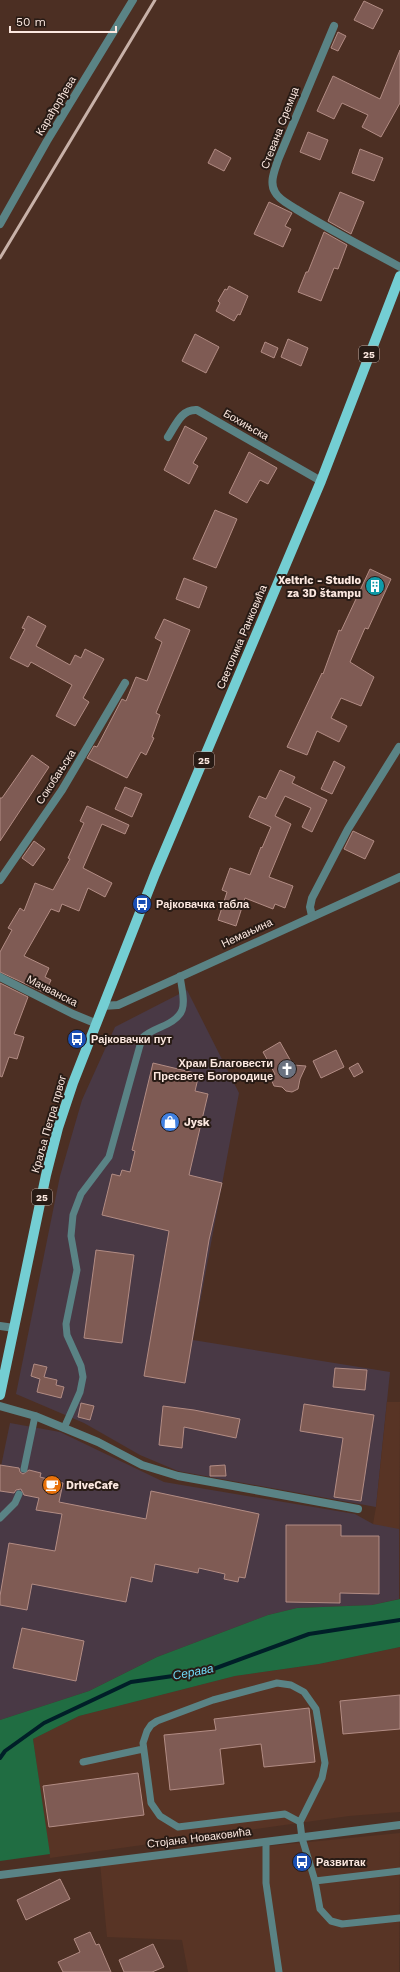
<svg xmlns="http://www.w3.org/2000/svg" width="400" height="1972" viewBox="0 0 400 1972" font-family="'Work Sans',sans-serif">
<rect width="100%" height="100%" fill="#4c2f23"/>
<!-- commercial -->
<path fill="#493945" d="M 187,990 L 239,1093 L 193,1340 L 390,1372 L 376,1507 L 178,1471 L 140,1455 L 84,1423 L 16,1394 L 60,1176 L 82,1100 L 115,1027 Z
M 10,1423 L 60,1432 L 164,1482 L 355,1514 L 373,1524 L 399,1525 L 399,1599 L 372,1605 L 297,1608 L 268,1615 L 157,1657 L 89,1691 L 0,1720 L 0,1471 Z"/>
<!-- built -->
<path fill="#583425" d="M 387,1402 L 400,1402 L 399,1599 L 399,1529 L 373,1524 L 376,1507 Z
M 400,1647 L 400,1812 L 349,1816 L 50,1858 L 33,1739 L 79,1716 L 235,1676 L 319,1664 Z
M 400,1833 L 399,1972 L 188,1972 L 182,1940 L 107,1937 L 100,1863 Z"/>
<!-- forest -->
<path fill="#206d42" d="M 400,1599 L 400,1647 L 319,1664 L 235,1676 L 79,1716 L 33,1739 L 50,1854 L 0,1861 L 0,1720 L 89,1691 L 157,1657 L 268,1615 L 297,1608 L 372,1605 Z"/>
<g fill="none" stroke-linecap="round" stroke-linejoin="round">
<!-- stream -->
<path stroke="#001f28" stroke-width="4" d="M 0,1758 L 5,1751 L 44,1723 L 131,1682 L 208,1671 L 309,1634 L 400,1620"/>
</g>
<!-- building -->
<path fill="#7f5b54" stroke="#b28c84" d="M 364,1 L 383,10 L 373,29 L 354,20 Z
M 338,32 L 346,36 L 338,51 L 331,48 Z
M 400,50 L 400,103 L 381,137 L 362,127 L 368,115 L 342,103 L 334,119 L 317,111 L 333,76 L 380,99 Z
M 308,132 L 328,140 L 320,160 L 300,152 Z
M 215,149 L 231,158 L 224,171 L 208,163 Z
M 360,149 L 383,158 L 374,181 L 352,173 Z
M 340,192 L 364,202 L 351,234 L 328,221 Z
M 269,202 L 292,213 L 285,226 L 291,229 L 283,247 L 254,234 Z
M 324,232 L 347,245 L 338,269 L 334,268 L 321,301 L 298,292 L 306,272 L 308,272 Z
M 229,286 L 248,296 L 240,315 L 238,314 L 234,321 L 216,311 L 220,303 L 218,301 L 225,289 L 227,290 Z
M 195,334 L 219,347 L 206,373 L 182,361 Z
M 288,339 L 308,348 L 301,366 L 281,357 Z
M 265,342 L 278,348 L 274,358 L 261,352 Z
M 185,426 L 207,438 L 193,463 L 198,466 L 189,484 L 164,470 Z
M 249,452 L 277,468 L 268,484 L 260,480 L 247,503 L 229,493 Z
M 215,510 L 237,519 L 216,568 L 193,559 Z
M 370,569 L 391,579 L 368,629 L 365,628 L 350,662 L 374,677 L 361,706 L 341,698 L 331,718 L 347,726 L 339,742 L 317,731 L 307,755 L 287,747 L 322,673 L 323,674 L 339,630 L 341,631 Z
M 184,578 L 207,587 L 199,608 L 176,599 Z
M 28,616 L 46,626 L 36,646 L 70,665 L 75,655 L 81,658 L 85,649 L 104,659 L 83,698 L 89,702 L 75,726 L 56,716 L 72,685 L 31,662 L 28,667 L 10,658 L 25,629 L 22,628 Z
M 164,619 L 190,630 L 156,713 L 160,715 L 152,737 L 154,738 L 146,755 L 141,752 L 127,778 L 87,758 L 94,746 L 97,747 L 122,699 L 126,701 L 136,677 L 147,681 L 162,642 L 155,638 Z
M 32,755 L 49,767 L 0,841 L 0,798 L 2,798 Z
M 334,761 L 345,767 L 332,794 L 321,789 Z
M 280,770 L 295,777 L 292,783 L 327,800 L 312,832 L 302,827 L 311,808 L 285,796 L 275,816 L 291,824 L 269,877 L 293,886 L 285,908 L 275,904 L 273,909 L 245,898 L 236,926 L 218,920 L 227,892 L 222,890 L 230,868 L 250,875 L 261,847 L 262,848 L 271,827 L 249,817 L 259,796 L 266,799 Z
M 125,787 L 142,794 L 132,817 L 115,809 Z
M 87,806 L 129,825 L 125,834 L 102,824 L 83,868 L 112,883 L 105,897 L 88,888 L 79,911 L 62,904 L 59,912 L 51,909 L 24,956 L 49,968 L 45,977 L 51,980 L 45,993 L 0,972 L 0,952 L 12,930 L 8,928 L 20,908 L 24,911 L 35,883 L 53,890 L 70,859 L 68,858 L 84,823 L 80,821 Z
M 353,831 L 374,841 L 365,859 L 344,849 Z
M 34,841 L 45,849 L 33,866 L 22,858 Z
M 0,983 L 28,997 L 14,1034 L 24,1037 L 17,1059 L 9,1057 L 2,1077 L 0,1076 Z
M 280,1042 L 293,1065 L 306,1066 L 300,1079 L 298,1089 L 292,1092 L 286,1091 L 282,1087 L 274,1086 L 271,1079 L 275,1074 L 263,1052 Z
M 336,1050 L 344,1067 L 321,1078 L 313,1061 Z
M 153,1063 L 199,1074 L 195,1091 L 208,1094 L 189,1175 L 222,1183 L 209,1240 L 185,1383 L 144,1376 L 169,1231 L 102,1215 L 112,1174 L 120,1176 L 122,1170 L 130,1172 L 135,1151 L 132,1150 Z
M 358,1063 L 363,1072 L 354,1077 L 349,1068 Z
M 96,1250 L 134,1255 L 122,1343 L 84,1338 Z
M 34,1364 L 47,1367 L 44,1377 L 57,1380 L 56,1385 L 64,1387 L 61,1398 L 37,1392 L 40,1379 L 31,1376 Z
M 335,1368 L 367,1370 L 365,1390 L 333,1387 Z
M 81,1403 L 94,1406 L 90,1420 L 78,1417 Z
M 304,1404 L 374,1415 L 361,1501 L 334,1497 L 343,1438 L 300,1431 Z
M 163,1406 L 194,1410 L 240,1419 L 236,1438 L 184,1427 L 182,1448 L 159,1445 Z
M 0,1465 L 19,1468 L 20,1472 L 23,1474 L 29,1470 L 41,1473 L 40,1477 L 63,1483 L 59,1502 L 146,1519 L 151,1491 L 259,1514 L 245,1578 L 239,1577 L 238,1582 L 224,1579 L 225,1574 L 199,1568 L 198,1573 L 155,1564 L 152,1582 L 131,1577 L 126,1602 L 32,1584 L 27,1610 L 0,1605 L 0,1596 L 9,1543 L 55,1551 L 62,1514 L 36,1510 L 39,1498 L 24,1495 L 21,1489 L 16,1490 L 14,1493 L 0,1491 Z
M 225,1465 L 226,1476 L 210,1476 L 210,1466 Z
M 286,1525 L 341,1525 L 341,1536 L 379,1536 L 379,1594 L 340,1593 L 340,1603 L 286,1602 Z
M 22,1628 L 84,1641 L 76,1681 L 13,1668 Z
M 400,1695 L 400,1729 L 343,1734 L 340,1701 Z
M 309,1708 L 315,1762 L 264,1767 L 261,1744 L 220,1749 L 224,1784 L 170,1790 L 164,1735 L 216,1730 L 214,1719 Z
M 138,1773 L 144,1815 L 49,1827 L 43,1786 Z
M 60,1879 L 70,1899 L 26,1920 L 17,1900 Z
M 90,1932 L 96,1945 L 99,1944 L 111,1972 L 63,1972 L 58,1962 L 80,1952 L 74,1939 Z
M 153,1944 L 164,1967 L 152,1972 L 124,1972 L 119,1960 Z"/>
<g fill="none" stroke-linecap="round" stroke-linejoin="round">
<!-- service -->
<path stroke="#5a8385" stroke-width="7" d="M 64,1428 L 80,1392 L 83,1377 L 81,1366 L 67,1335 L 66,1324 L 77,1270 L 71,1236 L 73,1215 L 81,1194 L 109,1157 L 142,1038 C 147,1033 154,1030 161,1027 C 190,1015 184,1003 180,976
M 24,1469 L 35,1416
M 0,1518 L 15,1503 L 19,1494
M 83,1762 L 143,1749
M 300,1822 L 285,1814 L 178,1827 L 160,1816 L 151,1803 L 143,1743 L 147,1731 L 151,1725 L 157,1721 L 213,1700 L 277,1683 L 291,1685 L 304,1692 L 316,1709 L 325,1763 L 322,1778 L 300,1822 L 302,1838 L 315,1881 L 320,1909 L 331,1921 L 342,1924 L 400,1918
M 266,1842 L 266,1883 L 279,1972
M 315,1881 L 400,1871"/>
<!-- minor -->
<path stroke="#5a8385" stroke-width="8" d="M 334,26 L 278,160 C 275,170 269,182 275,192 C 279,200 289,204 296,209 C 330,230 365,248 400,267
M 0,224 L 47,141 L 133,0
M 168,437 C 176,425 181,409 197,410 L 321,481
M 0,880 L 62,790 L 125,683
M 312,916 L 310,907 L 312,898 L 348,829 L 399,747
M 0,977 L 73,1014 L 95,1023
M 0,1326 L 14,1328
M 0,1406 L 35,1416 L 98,1442 L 142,1465 L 178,1476 L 358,1509
M 0,1875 L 400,1825"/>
<!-- tertiary -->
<path stroke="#5a8385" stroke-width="8" d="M 103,1006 L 118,1005 L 400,877"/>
<!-- primary -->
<path stroke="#74ced3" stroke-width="10" d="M 0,1395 L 46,1175 L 58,1128 L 73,1083 L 155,874 L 321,481 L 400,276"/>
<!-- rail -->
<path stroke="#c8b1a8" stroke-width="3" d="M 0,258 L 155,0"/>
</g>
<!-- icons -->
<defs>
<g id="building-disc" transform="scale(1)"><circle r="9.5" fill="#0f9aa8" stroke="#281b15"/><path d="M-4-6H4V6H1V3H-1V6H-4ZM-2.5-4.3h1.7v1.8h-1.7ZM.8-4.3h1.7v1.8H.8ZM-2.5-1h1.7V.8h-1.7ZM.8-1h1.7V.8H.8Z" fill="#fff"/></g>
<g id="bus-disc" transform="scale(1)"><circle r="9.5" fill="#1a4fb4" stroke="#281b15"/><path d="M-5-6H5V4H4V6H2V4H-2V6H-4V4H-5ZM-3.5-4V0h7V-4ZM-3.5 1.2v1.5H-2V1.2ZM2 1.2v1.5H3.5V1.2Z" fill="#fff"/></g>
<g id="church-disc" transform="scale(1)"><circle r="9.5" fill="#6b7280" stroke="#281b15"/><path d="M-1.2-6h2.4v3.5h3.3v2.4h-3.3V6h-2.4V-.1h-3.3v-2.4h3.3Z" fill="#fff"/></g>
<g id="shop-disc" transform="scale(1)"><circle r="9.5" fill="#3f7fe0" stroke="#281b15"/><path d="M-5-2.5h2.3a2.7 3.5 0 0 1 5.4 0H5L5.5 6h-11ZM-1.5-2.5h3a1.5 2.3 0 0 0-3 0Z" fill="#fff"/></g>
<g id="cafe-disc" transform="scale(1)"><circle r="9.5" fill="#e8710a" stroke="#281b15"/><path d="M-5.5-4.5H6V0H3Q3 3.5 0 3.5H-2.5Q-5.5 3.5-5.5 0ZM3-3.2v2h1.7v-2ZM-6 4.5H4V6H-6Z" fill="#fff"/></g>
</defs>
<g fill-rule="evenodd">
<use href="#building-disc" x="375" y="586"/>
<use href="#bus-disc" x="142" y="904"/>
<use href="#bus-disc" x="77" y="1039"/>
<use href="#church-disc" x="287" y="1069"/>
<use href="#shop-disc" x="170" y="1122"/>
<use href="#cafe-disc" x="52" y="1485"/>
<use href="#bus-disc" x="302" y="1862"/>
</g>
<g text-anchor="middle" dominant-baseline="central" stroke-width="4" stroke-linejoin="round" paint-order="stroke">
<!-- shield labels -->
<g fill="#281b15" stroke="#bcaaa3" stroke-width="1">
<rect x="359" y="346" width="20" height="16" rx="3"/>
<rect x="194" y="752" width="20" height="16" rx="3"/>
<rect x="32" y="1189" width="20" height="16" rx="3"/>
</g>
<g font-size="10" font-weight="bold" fill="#fce8e0">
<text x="369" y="354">25</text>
<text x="204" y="760">25</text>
<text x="42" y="1197">25</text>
</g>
<!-- street labels -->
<g font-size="11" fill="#fce8e0" stroke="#281b15">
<text transform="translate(56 106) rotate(-59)">Карађорђева</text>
<text transform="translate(280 128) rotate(-69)">Стевана Сремца</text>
<text transform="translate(246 425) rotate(30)">Бохињска</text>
<text transform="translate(242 637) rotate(-67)">Светолика Ранковића</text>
<text transform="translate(56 777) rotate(-57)">Сокобањска</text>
<text transform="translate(247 933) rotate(-25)">Немањина</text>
<text transform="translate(52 991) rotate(27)">Мачванска</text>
<text transform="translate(49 1124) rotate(-74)">Краља Петра првог</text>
<text transform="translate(199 1838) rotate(-7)">Стојана Новаковића</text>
</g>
<!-- poi labels -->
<g font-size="11" font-weight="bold" fill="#fce8e0" stroke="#281b15" text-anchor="start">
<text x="361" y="580" text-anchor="end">Xeltric - Studio<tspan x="361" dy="13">za 3D štampu</tspan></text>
<text x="156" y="904">Рајковачка табла</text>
<text x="91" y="1039">Рајковачки пут</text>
<text x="273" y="1063" text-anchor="end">Храм Благовести<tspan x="273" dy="13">Пресвете Богородице</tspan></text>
<text x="184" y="1122">Jysk</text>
<text x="66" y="1485">DriveCafe</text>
<text x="316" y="1862">Развитак</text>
</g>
<!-- water labels -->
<g font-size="12" font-style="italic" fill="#6fd9f6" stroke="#281b15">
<text transform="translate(193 1672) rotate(-11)">Серава</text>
</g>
</g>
<!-- scale -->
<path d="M10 26v6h106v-6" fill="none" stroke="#fce8e0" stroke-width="2"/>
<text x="16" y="26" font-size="12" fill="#fce8e0" stroke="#281b15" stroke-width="3" paint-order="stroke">50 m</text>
</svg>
